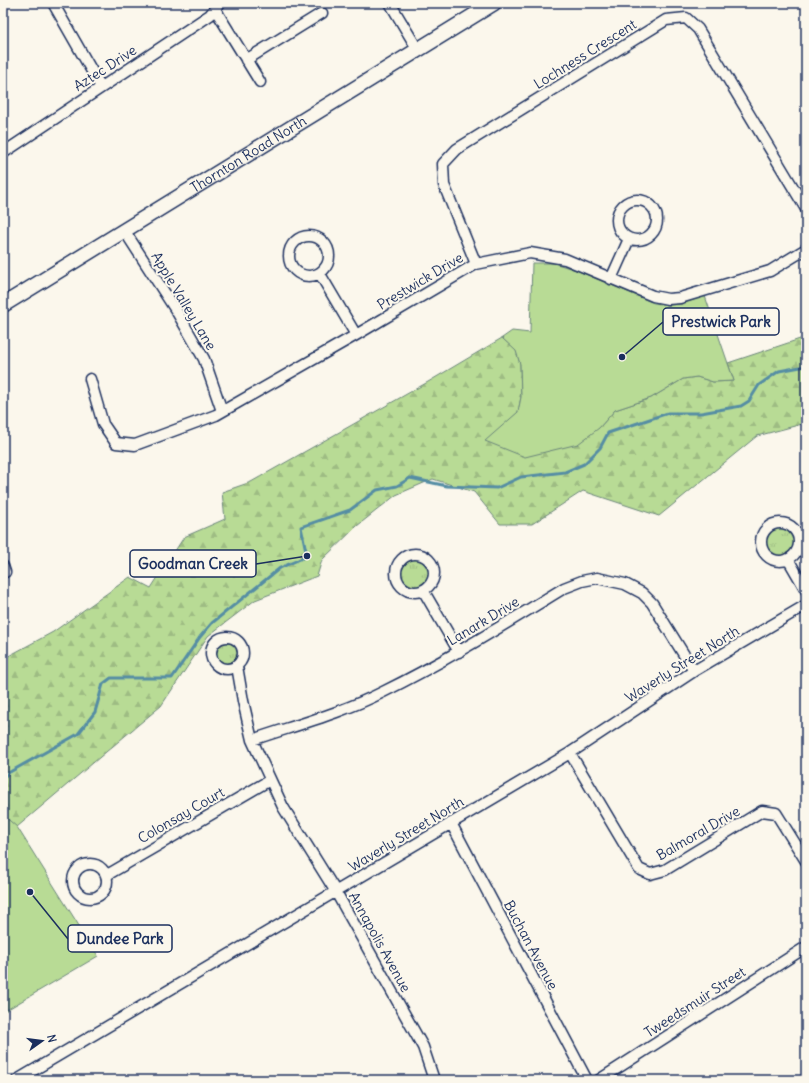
<svg xmlns="http://www.w3.org/2000/svg" width="809" height="1083" viewBox="0 0 809 1083" font-family="Delius,sans-serif">
<defs>
<pattern id="grass-tufts" width="24" height="20" patternUnits="userSpaceOnUse"><rect width="24" height="20" fill="#b8db95"/><path d="M3 7l-1-3M5 7V3M7 7l1-3M15 17l-1-3M17 17v-4M19 17l1-3" fill="none" stroke="#9ebc83"/></pattern>
<pattern id="forest-firs" width="22" height="20" patternUnits="userSpaceOnUse"><rect width="22" height="20" fill="#b8db95"/><path d="M5 1l3.5 6h-7zM16 11l3.5 6h-7z" fill="#9ebc83"/></pattern>
</defs>
<rect width="100%" height="100%" fill="#fbf7ec"/>
<filter id="ink" filterUnits="userSpaceOnUse"><feTurbulence type="fractalNoise" baseFrequency=".025" numOctaves="2"/><feDisplacementMap in="SourceGraphic" scale="8" xChannelSelector="R" yChannelSelector="G"/><feConvolveMatrix kernelMatrix="1 2 1 2 8 2 1 2 1" color-interpolation-filters="sRGB"/></filter>
<g filter="url(#ink)">
<!-- grass -->
<path fill="url(#grass-tufts)" stroke="#6a857a" d="M766 542a14 14 0 1 1 28 0a14 14 0 1 1-28 0Z
M401 573a14 14 0 1 1 28 0a14 14 0 1 1-28 0Z
M216 653a11 11 0 1 1 22 0a11 11 0 1 1-22 0Z"/>
<!-- forest -->
<path fill="url(#forest-firs)" stroke="#6a857a" d="M 806,335 L 806,423 L 757,436 L 659,516 L 583,491 L 532,524 L 500,524 L 474,492 L 433,479 L 396,495 L 357,526 L 322,560 L 317,576 L 255,600 L 208,636 L 161,706 L 138,725 L 17,827 L 3,835 L 3,659 L 53,632 L 130,577 L 151,588 L 184,537 L 225,519 L 222,492 L 251,482 L 428,382 L 502,338 L 516,350 L 520,364 L 521,397 L 518,412 L 508,422 L 599,428 L 615,410 L 651,398 L 683,379 L 697,377 L 713,382 L 734,381 L 728,363 L 800,339 Z"/>
<!-- park -->
<path fill="#b8db95" stroke="#6a857a" d="M 532,263 L 554,263 L 576,270 L 654,303 L 668,305 L 681,304 L 705,296 L 734,381 L 713,382 L 697,377 L 683,379 L 651,398 L 615,410 L 599,428 L 578,444 L 525,457 L 485,441 L 518,412 L 521,397 L 520,364 L 516,351 L 502,338 L 512,331 L 530,333 Z
M 3,815 L 17,827 L 98,956 L 3,1012 Z"/>
<g fill="none" stroke-linecap="round" stroke-linejoin="round">
<!-- stream -->
<path stroke="#548da4" stroke-width="3" d="M 3,778 L 8,773 L 78,734 L 95,712 L 103,684 L 111,678 L 172,678 L 200,637 L 212,623 L 280,568 L 307,556 L 301,527 L 350,510 L 377,490 L 397,486 L 410,478 L 447,486 L 497,488 L 521,477 L 565,472 L 584,464 L 600,448 L 608,433 L 668,413 L 701,413 L 741,406 L 749,401 L 759,385 L 779,371 L 806,366"/>
<!-- street casing -->
<g stroke="#1b2f5e" stroke-width="13">
<path id="street" d="M 53,3 L 101,87
M 390,3 L 418,50
M 215,9 L 260,82
M 246,60 L 322,13
M 3,153 L 210,15 L 219,3
M617 220a20 20 0 1 1 40 0a20 20 0 1 1-40 0Z
M 124,230 L 177,312 L 204,359 L 222,411
M289 256a20 20 0 1 1 40 0a20 20 0 1 1-40 0Z
M 476,264 L 444,185 L 443,164 L 457,149 L 666,20 L 686,18 L 698,29 L 806,209
M 320,274 L 356,335
M 611,279 L 629,239
M 90,379 L 103,424 L 116,443 L 135,445 L 216,415 L 356,335 L 476,264 L 530,253 L 565,259 L 653,296 L 668,299 L 680,298 L 770,271 L 806,249
M761 542a19 19 0 1 1 38 0a19 19 0 1 1-38 0Z
M396 573a19 19 0 1 1 38 0a19 19 0 1 1-38 0Z
M 788,559 L 806,590
M 3,566 L 5,572 L 3,573
M 423,590 L 459,652
M211 653a16 16 0 1 1 32 0a16 16 0 1 1-32 0Z
M 237,666 L 243,701 L 252,740 L 283,807 L 336,892 L 423,1047 L 434,1080
M 252,740 C 296,725 342,713 383,692 C 446,661 505,624 564,588 L 582,581 L 597,578 L 625,584 L 642,593 L 652,603 L 694,671
M 570,753 L 639,869 L 650,874 L 665,870 L 762,811 L 776,813 L 806,861
M 451,823 L 587,1080
M73 881a17 17 0 1 1 34 0a17 17 0 1 1-34 0Z
M 107,875 L 270,780
M 17,1080 L 570,753 L 694,671 L 806,605
M 599,1080 L 806,947"/>
</g>
<!-- secondary casing -->
<g stroke="#1b2f5e" stroke-width="17">
<g id="secondary">
<path id="s1" d="M 3,305 L 494,3"/>
</g>
</g>
<!-- street -->
<use href="#street" stroke="#fbf7ec" stroke-width="10"/>
<!-- secondary -->
<use href="#secondary" stroke="#fbf7ec" stroke-width="14"/>
</g>
</g>
<g text-anchor="middle" dominant-baseline="central" stroke-width="4" stroke-linejoin="round" paint-order="stroke">
<!-- street labels -->
<g font-size="14" fill="#1b2f5e" stroke="#fbf7ec">
<text transform="translate(585 54) rotate(-32)">Lochness Crescent</text>
<text transform="translate(105 68) rotate(-33)">Aztec Drive</text>
<text stroke="none"><textPath href="#s1" startOffset="288">Thornton Road North</textPath></text>
<text transform="translate(420 281) rotate(-31)">Prestwick Drive</text>
<text transform="translate(184 301) rotate(59)">Apple Valley Lane</text>
<text transform="translate(483 621) rotate(-31)">Lanark Drive</text>
<text transform="translate(682 664) rotate(-32)">Waverly Street North</text>
<text transform="translate(181 815) rotate(-30)">Colonsay Court</text>
<text transform="translate(698 833) rotate(-30)">Balmoral Drive</text>
<text transform="translate(406 834) rotate(-31)">Waverly Street North</text>
<text transform="translate(380 942) rotate(61)">Annapolis Avenue</text>
<text transform="translate(531 945) rotate(62)">Buchan Avenue</text>
<text transform="translate(695 1002) rotate(-33)">Tweedsmuir Street</text>
</g>
</g>
<!-- callouts -->
<path fill="none" stroke="#1b2f5e" stroke-width="1.5" d="M622 357L663 322M307 556L256 564M30 892L68 939"/>
<g fill="#1b2f5e" stroke="#fbf7ec" stroke-width="1.5">
<circle cx="622" cy="357" r="4"/>
<circle cx="307" cy="556" r="4"/>
<circle cx="30" cy="892" r="4"/>
</g>
<g fill="#fbf7ec" stroke="#1b2f5e" stroke-width="1.5">
<rect x="663" y="308" width="116" height="27" rx="4"/>
<rect x="130" y="550" width="126" height="27" rx="4"/>
<rect x="68" y="925" width="104" height="27" rx="4"/>
</g>
<g font-size="15" text-anchor="middle" font-weight="bold" fill="#1b2f5e">
<text x="721" y="327">Prestwick Park</text>
<text x="193" y="569">Goodman Creek</text>
<text x="120" y="944">Dundee Park</text>
</g>
<!-- margin -->
<rect width="809" height="1083" fill="none" stroke="#fbf7ec" stroke-width="16"/>
<rect x="8" y="8" width="793" height="1067" fill="none" stroke="#1b2f5e" stroke-width="1.5" filter="url(#ink)"/>
<!-- north arrow -->
<g transform="translate(42 1041) rotate(76)" stroke="#fbf7ec" stroke-width="3" paint-order="stroke">
<path d="M0-3L7 15L0 10L-7 15Z" fill="#1b2f5e"/>
<text y="-6" font-size="11" font-weight="bold" text-anchor="middle" fill="#1b2f5e">N</text>
</g>
</svg>
